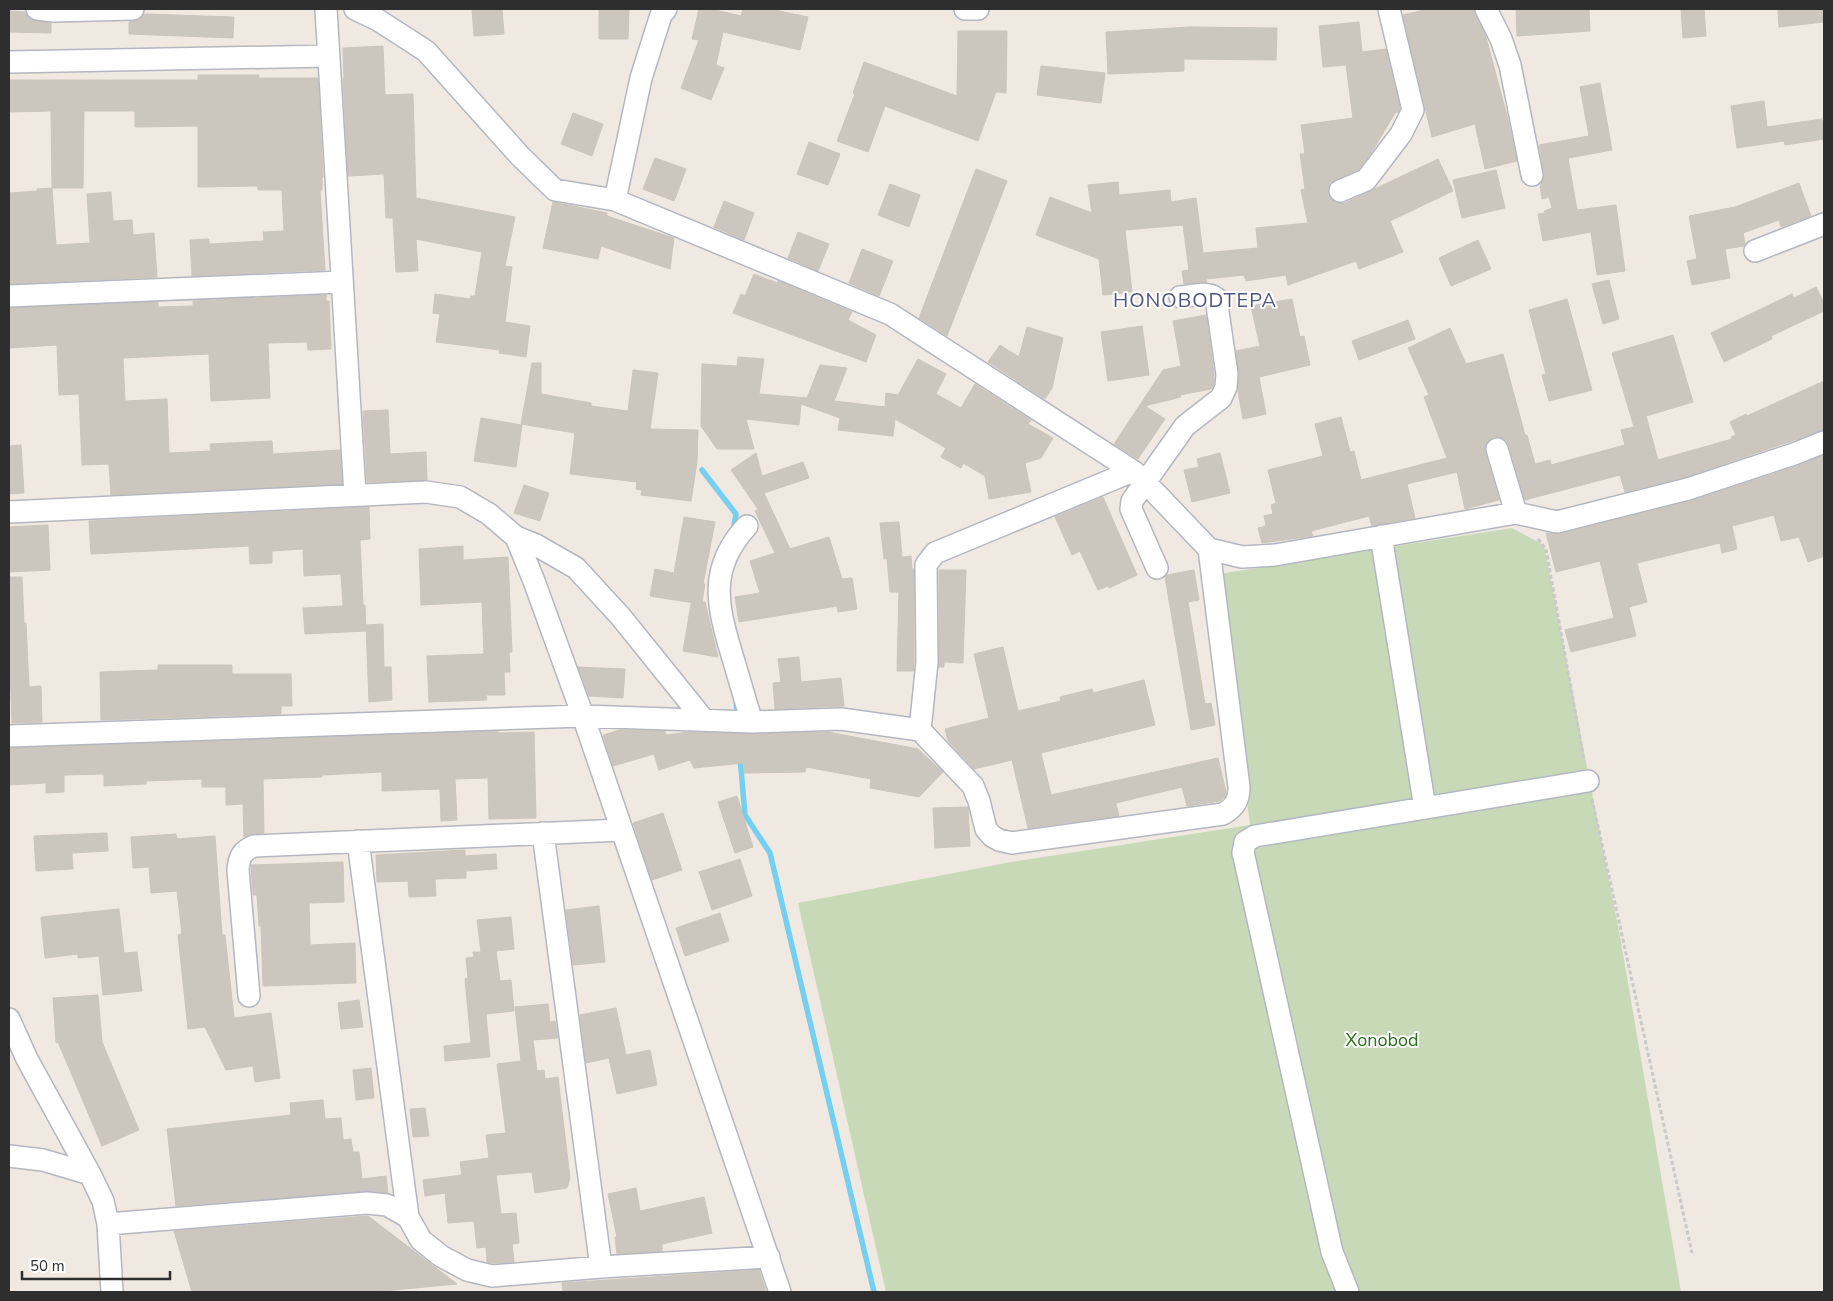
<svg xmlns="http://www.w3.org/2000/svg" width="1833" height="1301" viewBox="0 0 1833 1301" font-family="'Nunito Sans',sans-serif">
<rect width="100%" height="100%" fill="#efe9e1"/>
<!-- cemetery -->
<path fill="#c8d9b8" d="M 1512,528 L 1544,545 L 1621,942 L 1681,1292 L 886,1292 L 798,903 L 1011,862 L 1250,825 L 1219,574 Z"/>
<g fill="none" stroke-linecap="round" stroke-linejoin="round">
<!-- stream -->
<path stroke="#75cff0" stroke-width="5.5" d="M 702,470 L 736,514 L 733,531
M 736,699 L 739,740
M 740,757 L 745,815 L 770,853 L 874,1292"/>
</g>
<!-- building -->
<path fill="#cbc7bf" stroke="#cbc5ba" d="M 472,9 L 502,9 L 504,34 L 474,36 Z
M 599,9 L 629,9 L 628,39 L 599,39 Z
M 699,9 L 711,9 L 741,16 L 743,9 L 770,9 L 808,17 L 800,50 L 723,32 L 716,65 L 724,68 L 711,100 L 681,88 L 699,40 L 692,39 Z
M 1428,9 L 1474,9 L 1486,37 L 1508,120 L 1517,161 L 1485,169 L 1475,124 L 1432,137 L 1403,15 Z
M 1516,9 L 1589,9 L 1590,31 L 1517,36 Z
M 1681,9 L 1704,9 L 1706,36 L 1683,38 Z
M 1778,9 L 1824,9 L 1824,22 L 1779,27 Z
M 10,11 L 25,12 L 30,19 L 51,23 L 51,33 L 9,32 Z
M 144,14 L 234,17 L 233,38 L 129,34 L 129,22 L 139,20 Z
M 1359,22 L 1362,52 L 1386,49 L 1400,108 L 1398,112 L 1395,113 L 1373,150 L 1358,170 L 1330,183 L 1328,189 L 1328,195 L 1333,201 L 1339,203 L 1345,203 L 1438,159 L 1453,191 L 1390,221 L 1403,252 L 1359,269 L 1356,261 L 1288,285 L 1286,275 L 1246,281 L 1244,275 L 1206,279 L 1207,282 L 1184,284 L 1182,271 L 1189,270 L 1183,225 L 1125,230 L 1132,292 L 1103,295 L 1099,259 L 1036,235 L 1050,197 L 1092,213 L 1088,185 L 1118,182 L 1119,195 L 1170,190 L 1171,202 L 1196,198 L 1203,253 L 1258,248 L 1256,228 L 1308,223 L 1301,190 L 1305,189 L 1300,154 L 1305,154 L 1301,125 L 1353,118 L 1346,65 L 1323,67 L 1319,26 Z
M 1190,27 L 1277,28 L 1276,60 L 1184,59 L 1184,71 L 1108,74 L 1106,32 Z
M 958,31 L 1007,31 L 1006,93 L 996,92 L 978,141 L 885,106 L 868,152 L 837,141 L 855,94 L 853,93 L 864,62 L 957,96 Z
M 383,46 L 385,95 L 413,94 L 416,198 L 515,217 L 505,266 L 512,267 L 505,322 L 530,326 L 526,357 L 499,353 L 500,350 L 436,342 L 440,314 L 433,313 L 435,294 L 470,299 L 471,296 L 475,296 L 482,252 L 416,239 L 418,271 L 396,272 L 393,218 L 386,218 L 384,174 L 348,176 L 343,78 L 344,78 L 343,48 Z
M 1041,66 L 1105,73 L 1101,103 L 1037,95 Z
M 198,75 L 259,75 L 258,78 L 318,78 L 323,177 L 322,177 L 322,190 L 320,190 L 325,270 L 192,276 L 190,240 L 209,239 L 209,244 L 264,241 L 263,232 L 284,231 L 282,190 L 258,190 L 258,186 L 198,187 L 198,126 L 135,127 L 135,111 L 84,111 L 83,188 L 52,188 L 56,245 L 90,243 L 87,194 L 111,192 L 113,221 L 132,220 L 133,235 L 154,233 L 157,277 L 9,284 L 9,193 L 37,191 L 37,189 L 52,188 L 51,111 L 9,112 L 9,80 L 198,80 Z
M 1600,83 L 1612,150 L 1568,158 L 1577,210 L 1616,205 L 1625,271 L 1597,275 L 1591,232 L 1543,241 L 1538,214 L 1545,213 L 1544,211 L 1552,208 L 1549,197 L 1542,199 L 1540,185 L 1544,179 L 1544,173 L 1539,145 L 1589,136 L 1580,87 Z
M 1764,101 L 1767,127 L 1822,119 L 1824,139 L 1785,145 L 1784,141 L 1737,148 L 1731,106 Z
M 573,113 L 603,124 L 592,156 L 561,144 Z
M 809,142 L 840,154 L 828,185 L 797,174 Z
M 655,158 L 686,169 L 674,201 L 643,189 Z
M 976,169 L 1007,181 L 947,336 L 919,318 Z
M 1496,170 L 1505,208 L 1462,218 L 1453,180 Z
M 1799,183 L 1811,216 L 1781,227 L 1779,220 L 1743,233 L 1745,243 L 1744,246 L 1725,249 L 1730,278 L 1692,285 L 1687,261 L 1697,259 L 1689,216 L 1735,207 Z
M 890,184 L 920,195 L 909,227 L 878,215 Z
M 724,201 L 754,213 L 744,240 L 714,227 Z
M 553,202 L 607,213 L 607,216 L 674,238 L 670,269 L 601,246 L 598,259 L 543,248 Z
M 798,232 L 829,244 L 818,271 L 788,258 Z
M 1478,240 L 1491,269 L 1451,286 L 1439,258 Z
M 862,249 L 893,261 L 879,296 L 849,283 Z
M 754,274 L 777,283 L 778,281 L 852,312 L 848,320 L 876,335 L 866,362 L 733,313 L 741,294 L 745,296 Z
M 1609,280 L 1619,319 L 1603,324 L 1592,284 Z
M 1816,287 L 1824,303 L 1824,311 L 1771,336 L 1772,339 L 1724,362 L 1711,333 L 1792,294 L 1794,298 Z
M 326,295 L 326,301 L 329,301 L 331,349 L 308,350 L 307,342 L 268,343 L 270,398 L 211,401 L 209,354 L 123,358 L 125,401 L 167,399 L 169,453 L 211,451 L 210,444 L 272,441 L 273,454 L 340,450 L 342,484 L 111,495 L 109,464 L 82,465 L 79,394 L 59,395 L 57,345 L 9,348 L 9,308 L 158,302 L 158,307 L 193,306 L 193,301 Z
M 1292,299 L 1300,337 L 1304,336 L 1310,365 L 1259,377 L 1266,414 L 1243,419 L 1238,392 L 1239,375 L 1236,351 L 1260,346 L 1251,306 Z
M 1567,299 L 1592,390 L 1549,401 L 1542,375 L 1546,374 L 1529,310 Z
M 1206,315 L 1214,374 L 1214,384 L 1211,389 L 1180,395 L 1181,397 L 1145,406 L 1165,419 L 1138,459 L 1114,444 L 1163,370 L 1181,366 L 1173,321 Z
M 1408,320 L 1415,339 L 1359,360 L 1352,341 Z
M 1142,326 L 1149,375 L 1108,381 L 1101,332 Z
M 1027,327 L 1063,338 L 1052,388 L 1045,399 L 988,362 L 1000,345 L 1019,357 Z
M 1450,328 L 1466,364 L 1503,354 L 1525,435 L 1527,435 L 1535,464 L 1550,460 L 1551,465 L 1625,445 L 1621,430 L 1634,427 L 1612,353 L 1673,335 L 1693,402 L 1646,416 L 1658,460 L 1732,439 L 1731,437 L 1736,435 L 1730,422 L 1746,414 L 1747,416 L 1824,381 L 1824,430 L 1685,477 L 1625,492 L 1620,475 L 1525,500 L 1509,445 L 1506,440 L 1500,437 L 1494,437 L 1488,441 L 1485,447 L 1485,452 L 1499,500 L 1465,509 L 1457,472 L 1407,484 L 1415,518 L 1372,526 L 1369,516 L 1311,531 L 1313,536 L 1262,543 L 1258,528 L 1266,526 L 1264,516 L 1273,514 L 1271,505 L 1276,503 L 1268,470 L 1323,456 L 1315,424 L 1341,417 L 1350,452 L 1354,451 L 1361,480 L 1447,458 L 1424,397 L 1429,395 L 1408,348 Z
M 738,357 L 764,359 L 759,394 L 807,398 L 820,365 L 847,368 L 834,401 L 885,407 L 886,393 L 898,395 L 918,359 L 946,374 L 936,394 L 961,408 L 975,384 L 1031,420 L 1028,424 L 1053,438 L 1041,458 L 1025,463 L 1031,492 L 989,499 L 985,476 L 963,463 L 961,468 L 941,457 L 946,448 L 895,419 L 893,436 L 838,430 L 840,418 L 801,404 L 799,425 L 746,419 L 754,449 L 717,449 L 701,426 L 702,364 L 737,366 Z
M 532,363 L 541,363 L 541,394 L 591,403 L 591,406 L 628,411 L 633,370 L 658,373 L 650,429 L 698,430 L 697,462 L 691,501 L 641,495 L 642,490 L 636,489 L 637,482 L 570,474 L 575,433 L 521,424 Z
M 388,410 L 390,454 L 426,452 L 427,480 L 367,482 L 363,411 Z
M 481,418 L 522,425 L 516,467 L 474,461 Z
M 21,445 L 24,493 L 9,494 L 9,446 Z
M 756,453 L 762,476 L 803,462 L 809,478 L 764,493 L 790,549 L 829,537 L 842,579 L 852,578 L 857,609 L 838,612 L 837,606 L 739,622 L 735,597 L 760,593 L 750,561 L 775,553 L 755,511 L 758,509 L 731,470 Z
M 1220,453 L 1230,493 L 1192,502 L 1184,470 L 1199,467 L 1197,459 Z
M 1824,455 L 1824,556 L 1808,562 L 1799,537 L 1781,541 L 1774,515 L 1732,526 L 1737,549 L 1722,553 L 1720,543 L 1637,563 L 1647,602 L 1629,607 L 1636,636 L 1571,652 L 1565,630 L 1614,618 L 1600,561 L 1556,572 L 1546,533 L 1560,534 L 1691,501 L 1798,466 Z
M 524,485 L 549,493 L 540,521 L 514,513 Z
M 1103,497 L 1137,575 L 1109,588 L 1108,586 L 1098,590 L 1080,551 L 1072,555 L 1055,517 Z
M 369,507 L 370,539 L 360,540 L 363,605 L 365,605 L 366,631 L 305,634 L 303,608 L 343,606 L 341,574 L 304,576 L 303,549 L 272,551 L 272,563 L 250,564 L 249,546 L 91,554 L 89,521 Z
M 684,517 L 715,522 L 703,584 L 705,584 L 702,602 L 705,602 L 718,657 L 683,651 L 691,604 L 694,603 L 650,596 L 655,569 L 674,573 Z
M 899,522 L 902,557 L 884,559 L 880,523 Z
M 48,525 L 50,570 L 9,572 L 9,527 Z
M 463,546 L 463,560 L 508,557 L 512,652 L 509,652 L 510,672 L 504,672 L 505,695 L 486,695 L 487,700 L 429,702 L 427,656 L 484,654 L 482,602 L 421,605 L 419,549 Z
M 911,556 L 912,569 L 914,569 L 914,671 L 897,671 L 899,592 L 890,592 L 887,559 Z
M 939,570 L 966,570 L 963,663 L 944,662 L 944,667 L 939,667 Z
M 1194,570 L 1199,600 L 1188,602 L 1205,704 L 1211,703 L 1215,725 L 1191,730 L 1165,577 L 1167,575 Z
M 9,577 L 22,577 L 24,623 L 26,623 L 29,687 L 41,686 L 42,722 L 12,723 L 9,640 Z
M 383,624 L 384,667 L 391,667 L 392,700 L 369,702 L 366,625 Z
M 1003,647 L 1018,711 L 1061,701 L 1060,697 L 1092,689 L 1093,693 L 1144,680 L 1155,725 L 1041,753 L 1051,795 L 1218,758 L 1226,792 L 1225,796 L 1220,801 L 1187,806 L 1182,787 L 1116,803 L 1119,816 L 1028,828 L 1012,760 L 974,769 L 948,741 L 945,729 L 989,718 L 974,654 Z
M 799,657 L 801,682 L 841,678 L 844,706 L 775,709 L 773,683 L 781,682 L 778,659 Z
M 158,665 L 232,665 L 232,674 L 291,674 L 292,706 L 281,706 L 281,714 L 101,720 L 100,672 L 158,670 Z
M 578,667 L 625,669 L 623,698 L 589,696 Z
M 620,730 L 665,731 L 666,735 L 690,732 L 752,734 L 828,732 L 918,749 L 943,772 L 919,797 L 870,788 L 871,779 L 806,767 L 805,772 L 744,773 L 744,763 L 694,768 L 690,760 L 659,770 L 654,754 L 613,766 L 603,735 Z
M 498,731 L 498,733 L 534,732 L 536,818 L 489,819 L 488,778 L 455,779 L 457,820 L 441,821 L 440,789 L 382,791 L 382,772 L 322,775 L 322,777 L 263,779 L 264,833 L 253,834 L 244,837 L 243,804 L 226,805 L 226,787 L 202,787 L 202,779 L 146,781 L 146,784 L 104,786 L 104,774 L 64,775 L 64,792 L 46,793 L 46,783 L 9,785 L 9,748 Z
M 737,796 L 753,847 L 735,853 L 718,802 Z
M 968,807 L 970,846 L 935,848 L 933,808 Z
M 663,813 L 682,870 L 652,880 L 633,823 Z
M 107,833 L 108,851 L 72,853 L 73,869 L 36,871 L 34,836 Z
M 176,834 L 177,839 L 215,836 L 222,935 L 225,935 L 234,1018 L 271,1013 L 280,1078 L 255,1082 L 253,1066 L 226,1070 L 205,1027 L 188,1029 L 178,935 L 182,934 L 177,891 L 151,893 L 149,867 L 133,868 L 131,837 Z
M 465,850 L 465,856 L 496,854 L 497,869 L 466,871 L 466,878 L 435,879 L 436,896 L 409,897 L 408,881 L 377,882 L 376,855 Z
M 740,859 L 752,896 L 712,910 L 699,872 Z
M 343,862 L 344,902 L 309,903 L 310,945 L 355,943 L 356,983 L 263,986 L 261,926 L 259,926 L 257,895 L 253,895 L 251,865 Z
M 599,906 L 605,962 L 573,965 L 566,910 Z
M 119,909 L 124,953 L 137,952 L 142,991 L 103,995 L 99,956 L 78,958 L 78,954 L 45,958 L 41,917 Z
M 720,913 L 729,941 L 685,956 L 676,928 Z
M 511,917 L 514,949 L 496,951 L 500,981 L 511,980 L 514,1011 L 486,1014 L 490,1057 L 445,1061 L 444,1046 L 471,1043 L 465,979 L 468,978 L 466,958 L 474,957 L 473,952 L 481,952 L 477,920 Z
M 98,995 L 102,1042 L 139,1130 L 102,1146 L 58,1042 L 56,1043 L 53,998 Z
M 359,1000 L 363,1027 L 341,1029 L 338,1003 Z
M 548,1004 L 550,1022 L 555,1021 L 558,1038 L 533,1040 L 537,1071 L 544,1070 L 545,1079 L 558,1077 L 570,1178 L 567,1188 L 535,1193 L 532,1172 L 496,1175 L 501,1214 L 516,1213 L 519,1243 L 512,1244 L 514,1262 L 493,1263 L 487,1262 L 486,1247 L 477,1248 L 474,1221 L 448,1223 L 445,1193 L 425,1196 L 423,1180 L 462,1175 L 460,1162 L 489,1158 L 486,1135 L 506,1133 L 497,1064 L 521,1061 L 515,1007 Z
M 616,1008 L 626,1055 L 650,1050 L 657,1085 L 617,1094 L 609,1058 L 586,1063 L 580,1015 Z
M 371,1068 L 374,1098 L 356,1100 L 353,1070 Z
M 323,1100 L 325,1119 L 341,1118 L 343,1140 L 351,1139 L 353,1152 L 359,1152 L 362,1179 L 386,1176 L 388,1193 L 366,1191 L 176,1206 L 167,1129 L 291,1115 L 290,1103 Z
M 425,1108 L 429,1136 L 413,1137 L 410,1109 Z
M 636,1188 L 640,1211 L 704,1197 L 712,1233 L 662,1244 L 662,1251 L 617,1254 L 615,1237 L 617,1237 L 608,1194 Z
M 368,1216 L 457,1284 L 372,1292 L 192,1292 L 174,1231 Z
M 759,1270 L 766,1292 L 563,1292 L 562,1283 Z"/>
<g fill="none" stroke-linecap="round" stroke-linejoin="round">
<!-- minor casing -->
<g stroke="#b4b7c1" stroke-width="24">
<path id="minor" d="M 37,9 L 54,11 L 133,9
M 326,9 L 355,495
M 355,9 L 378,20 L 426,51 L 520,156 L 555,190 L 615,200 L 890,314 L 1133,471 L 1145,482 L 1209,549 L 1242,557 L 1275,555 L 1516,513 L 1557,522 L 1688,489 L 1794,454 L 1824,442
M 965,9 L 978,9
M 1486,9 L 1501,39 L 1510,65 L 1532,175
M 9,62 L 329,56
M 1340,191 L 1366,180 L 1401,134 L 1413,110 L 1389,9
M 615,200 L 641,78 L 661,15 L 666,9
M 1755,251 L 1824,224
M 9,296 L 342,282
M 1497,449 L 1516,513
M 1133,471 L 935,553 L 926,565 L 927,662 L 920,730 L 973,786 L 979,801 L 986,829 L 992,836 L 999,840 L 1012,843 L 1223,814 C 1235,807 1239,800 1239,787 L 1209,549
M 9,512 L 426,492 L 460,497 L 489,514 L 516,537 L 534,581 L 583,716 L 780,1292
M 747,526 C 708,568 717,605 732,655 C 739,678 745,700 752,722
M 1381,536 L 1425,808
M 516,537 L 536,545 L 576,568 L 621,617 L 704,720
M 1157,568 L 1131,509 L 1132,501 L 1185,426 L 1221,398 L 1226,387 L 1227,374 L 1216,298 C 1206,291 1192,296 1180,297
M 9,736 L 583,716 L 752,722 L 841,719 L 920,730
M 543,833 L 601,1267
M 358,841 L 408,1217
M 249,996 L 238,870 C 239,857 242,851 254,846 L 622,830
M 9,1019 L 27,1059 L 90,1174 L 103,1201 L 108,1224 L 112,1292
M 9,1156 L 43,1160 L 90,1174
M 108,1224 L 367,1203 L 387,1205 L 408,1217 L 421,1240 L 441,1256 L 467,1270 L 492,1276 L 601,1267 L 769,1257
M 1348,1292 L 1332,1252 L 1245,861 L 1243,853 L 1245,842 L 1255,836 L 1588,781"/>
</g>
<!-- path -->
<path stroke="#c9c9c9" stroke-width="3" stroke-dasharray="4 2.5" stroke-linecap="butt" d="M 1538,539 L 1546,549 L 1584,761
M 1592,799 L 1692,1253"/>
<!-- minor -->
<use href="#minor" stroke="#fff" stroke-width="21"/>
</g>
<g text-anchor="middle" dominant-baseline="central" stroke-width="4" stroke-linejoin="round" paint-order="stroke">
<!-- park labels -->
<g font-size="18" fill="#2c6e1b" stroke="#fff">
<text x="1382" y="1040">Xonobod</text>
</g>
<!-- quarter labels -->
<g font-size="20" letter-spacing="1" fill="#4d5680" stroke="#fff">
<text x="1195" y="300">HONOBODTEPA</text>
</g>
</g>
<!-- border -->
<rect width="1833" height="1301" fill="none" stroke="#2e2e2e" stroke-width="20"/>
<!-- scale -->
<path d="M22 1271v8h148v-8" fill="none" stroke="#2e2e2e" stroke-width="2.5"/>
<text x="30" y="1271" font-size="15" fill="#2e2e2e" stroke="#ffffff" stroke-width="4" paint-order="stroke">50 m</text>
</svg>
